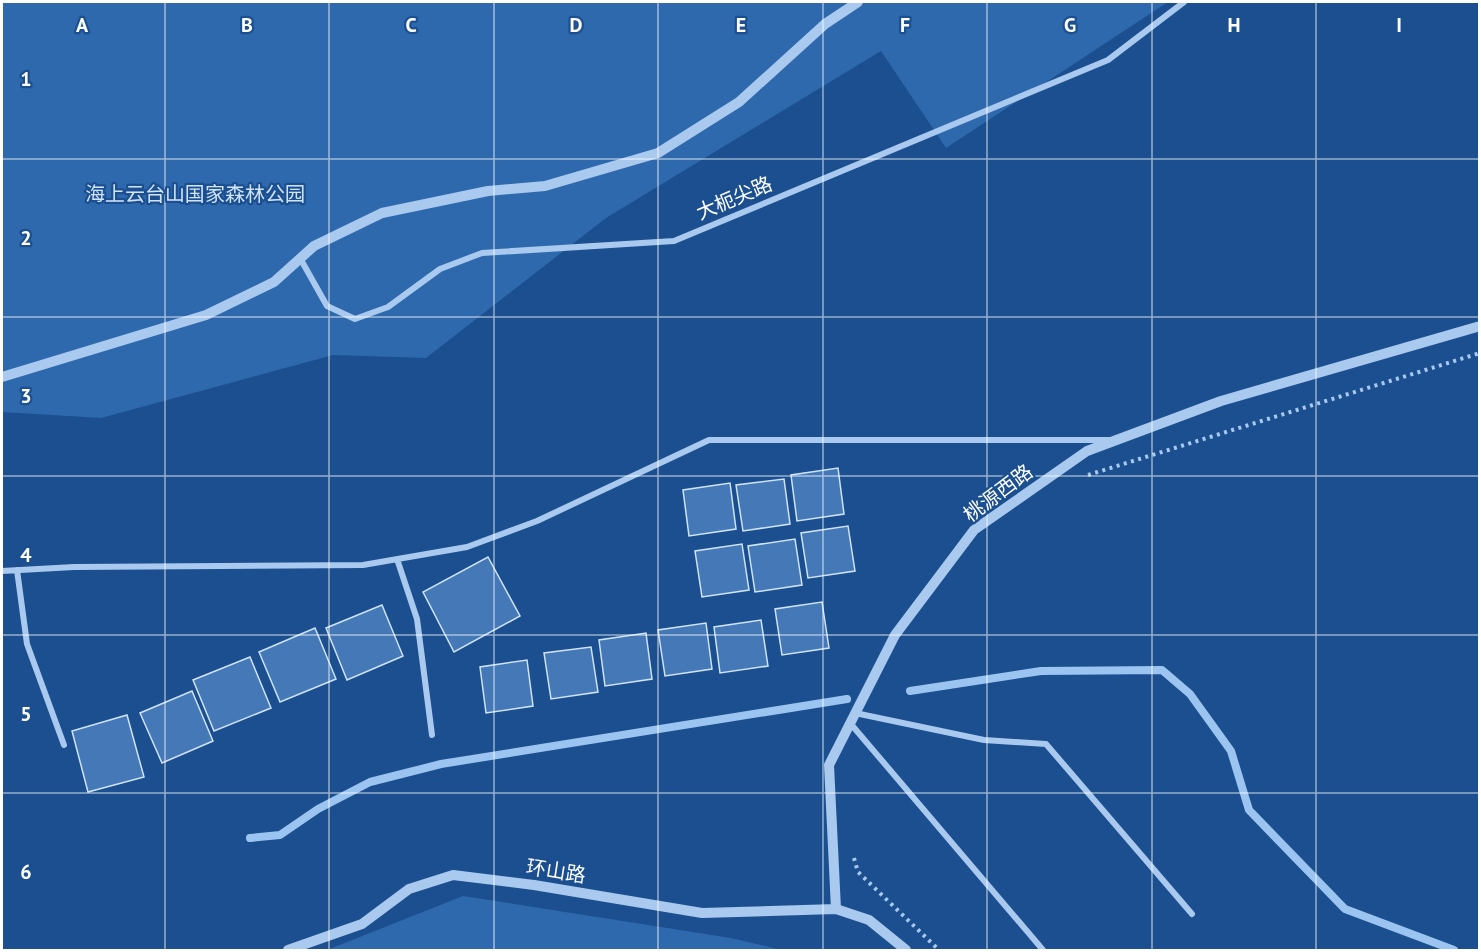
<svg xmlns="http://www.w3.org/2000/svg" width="1481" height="952" viewBox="0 0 1481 952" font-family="'PT Sans','Noto Sans SC',sans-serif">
<rect width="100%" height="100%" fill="#1b4f8f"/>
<!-- green -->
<path fill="#2e69ad" d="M 2,2 L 1168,2 L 946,148 L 881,51 L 606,218 L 426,358 L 333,355 L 101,418 L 2,412 Z
M 463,896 L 731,938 L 782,950 L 327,950 Z"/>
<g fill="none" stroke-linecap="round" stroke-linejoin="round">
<!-- stream -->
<path stroke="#9cc4f0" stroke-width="8" d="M 910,691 L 1041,671 L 1162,670 L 1190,694 L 1231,751 L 1249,810 L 1345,909 L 1454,950
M 250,838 L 280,835 L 318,809 L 370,782 L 441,764 L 847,699"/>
</g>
<!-- building -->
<path fill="#4478b7" stroke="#cfe3fa" stroke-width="1.5" d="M 838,468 L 844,514 L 797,521 L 791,475 Z
M 784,479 L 790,524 L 743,531 L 736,485 Z
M 730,483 L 736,529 L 689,536 L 683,490 Z
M 848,526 L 855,571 L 808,578 L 801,533 Z
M 795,539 L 802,585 L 755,592 L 748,546 Z
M 742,544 L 749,590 L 702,597 L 695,551 Z
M 488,557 L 520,616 L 454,652 L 423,592 Z
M 822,602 L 829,648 L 782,655 L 775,609 Z
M 382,605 L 403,656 L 347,680 L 326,628 Z
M 761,620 L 768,666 L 720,673 L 714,627 Z
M 706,623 L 712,669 L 665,676 L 658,630 Z
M 315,628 L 336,679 L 280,702 L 259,652 Z
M 646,633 L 652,679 L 605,686 L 599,640 Z
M 591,647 L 598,692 L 551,699 L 544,653 Z
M 250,657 L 271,708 L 214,731 L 193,680 Z
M 527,660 L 533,706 L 486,713 L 480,667 Z
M 192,691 L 213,741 L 162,763 L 140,713 Z
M 127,715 L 144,777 L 88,792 L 72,731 Z"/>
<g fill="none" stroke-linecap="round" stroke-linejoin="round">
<!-- path -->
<path stroke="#a9c9ee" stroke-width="4" stroke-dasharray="3 4.5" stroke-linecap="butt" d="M 1088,475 L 1480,353
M 854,858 L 858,872 L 939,950"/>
<!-- minor -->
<path stroke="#a9c9ee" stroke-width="6" d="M 300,258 L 327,306 L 355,319 L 388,307 L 440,269 L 482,253 L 674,241 L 1108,60 L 1184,2
M 397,559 L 417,619 L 432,735
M 17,570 L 27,644 L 64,745
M 2,571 L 74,567 L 363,565 L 467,547 L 537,521 L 709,440 L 1109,440
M 855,713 L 984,740 L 1046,744 L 1192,914
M 850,723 L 1043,950"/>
<!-- tertiary -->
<path stroke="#a9c9ee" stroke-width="10" d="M 2,377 L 206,315 L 274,282 L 314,246 L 382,213 L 488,191 L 545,186 L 658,153 L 739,102 L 825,24 L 858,2
M 836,909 L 829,765 L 895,635 L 974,530 L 1087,451 L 1221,401 L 1480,326
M 288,950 L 362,924 L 409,889 L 453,875 L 534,885 L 702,913 L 836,909 L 869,920 L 906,950"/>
</g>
<!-- grid -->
<path fill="none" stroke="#fff" stroke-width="1.5" stroke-opacity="0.55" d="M 165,2 L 165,950M 329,2 L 329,950M 494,2 L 494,950M 658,2 L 658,950M 823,2 L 823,950M 987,2 L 987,950M 1152,2 L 1152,950M 1316,2 L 1316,950M 2,159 L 1480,159M 2,317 L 1480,317M 2,476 L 1480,476M 2,635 L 1480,635M 2,793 L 1480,793"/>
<g text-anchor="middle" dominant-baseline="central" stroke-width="4.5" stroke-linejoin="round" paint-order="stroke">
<!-- park labels -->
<g font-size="20" fill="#cfe3fa" stroke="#1b4f8f">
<text x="195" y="194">海上云台山国家森林公园</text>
</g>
<!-- street labels -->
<g font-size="20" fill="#fff" stroke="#1b4f8f">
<text transform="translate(734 198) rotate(-23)">大枙尖路</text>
<text transform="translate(998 493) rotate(-37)">桃源西路</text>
<text transform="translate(556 871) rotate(9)">环山路</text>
</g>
</g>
<g font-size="20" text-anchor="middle" font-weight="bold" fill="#fff" stroke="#1b4f8f" stroke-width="4.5" stroke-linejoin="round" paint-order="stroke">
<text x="82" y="32">A</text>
<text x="247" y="32">B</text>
<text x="411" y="32">C</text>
<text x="576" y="32">D</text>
<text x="741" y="32">E</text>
<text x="905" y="32">F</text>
<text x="1070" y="32">G</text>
<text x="1234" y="32">H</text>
<text x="1399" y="32">I</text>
<text x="26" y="86">1</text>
<text x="26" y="245">2</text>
<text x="26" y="403">3</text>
<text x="26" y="562">4</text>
<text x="26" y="721">5</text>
<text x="26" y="879">6</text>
</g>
<!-- border -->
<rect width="1481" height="952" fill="none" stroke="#ffffff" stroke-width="6"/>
</svg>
